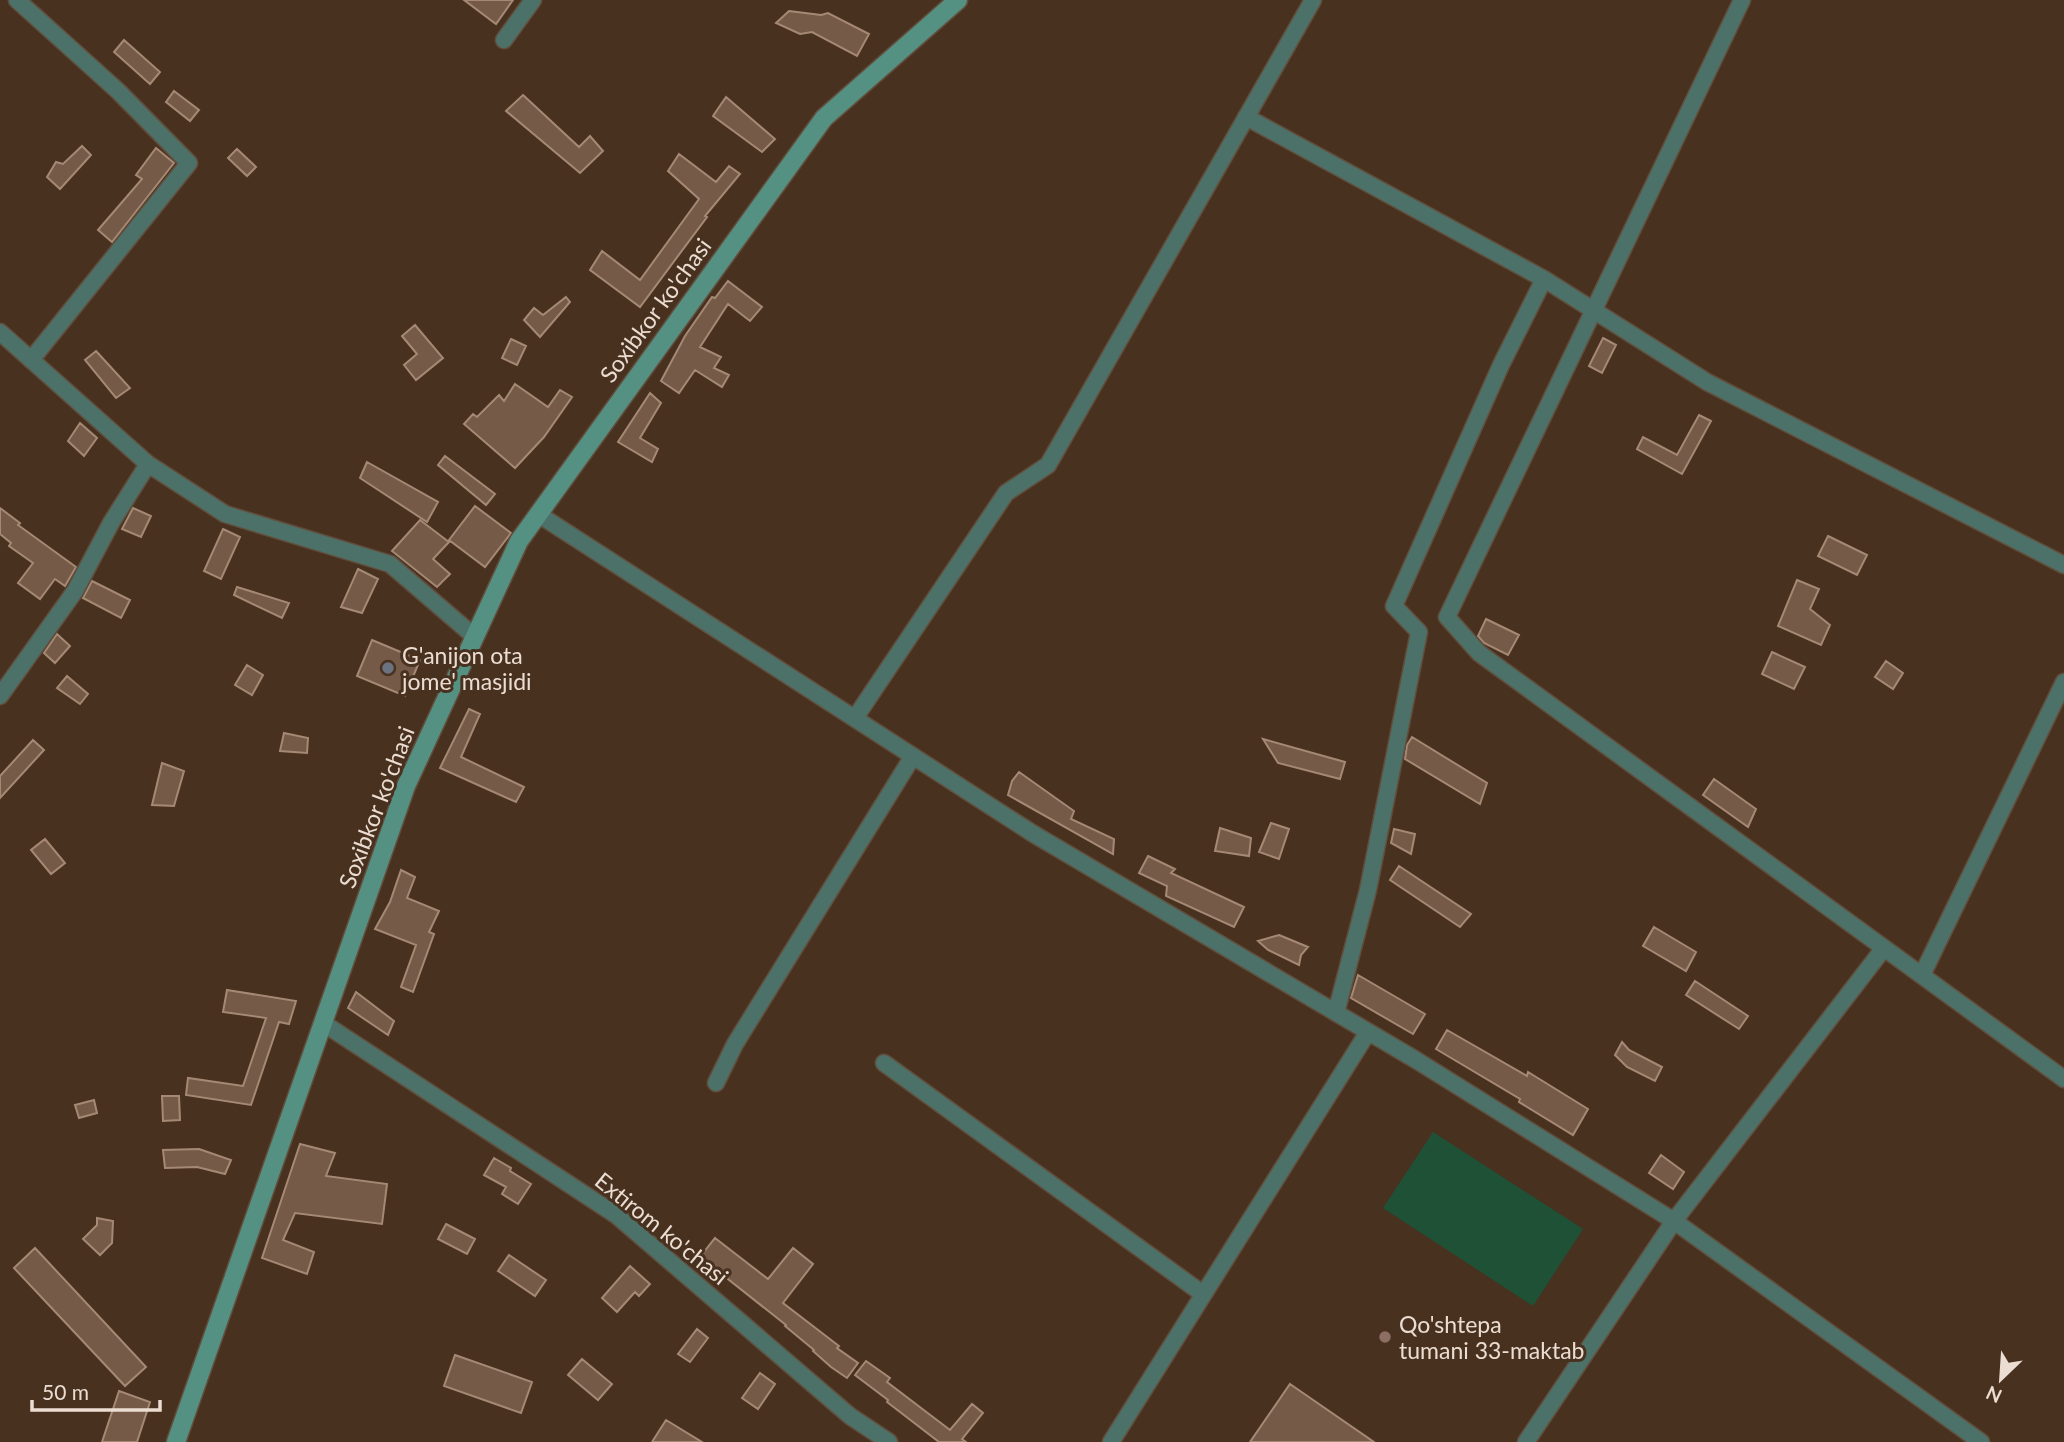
<svg xmlns="http://www.w3.org/2000/svg" width="2064" height="1442" viewBox="0 0 2064 1442" font-family="Lato,sans-serif">
<rect width="100%" height="100%" fill="#48311f"/>
<!-- green -->
<path fill="#1f5137" d="M 1433,1132 L 1583,1229 L 1533,1306 L 1383,1208 Z"/>
<!-- building -->
<path fill="#755a47" stroke="#a58974" stroke-width="2" d="M 464,0 L 513,0 L 496,24 Z
M 789,11 L 821,15 L 828,13 L 869,34 L 857,56 L 812,32 L 800,34 L 776,23 Z
M 124,40 L 160,72 L 150,84 L 114,52 Z
M 174,91 L 199,110 L 190,121 L 166,102 Z
M 523,95 L 579,147 L 590,136 L 603,151 L 580,173 L 506,111 Z
M 726,97 L 775,139 L 762,152 L 713,116 Z
M 82,146 L 91,155 L 60,189 L 47,177 L 56,162 L 63,164 Z
M 156,148 L 174,163 L 112,242 L 98,230 L 142,179 L 136,175 Z
M 237,149 L 256,167 L 247,176 L 228,158 Z
M 679,154 L 716,182 L 729,166 L 740,174 L 705,216 L 707,217 L 640,307 L 590,270 L 602,251 L 640,280 L 699,199 L 668,171 Z
M 728,281 L 762,307 L 750,321 L 728,304 L 700,347 L 721,357 L 714,368 L 729,375 L 722,387 L 695,370 L 679,393 L 661,381 L 685,336 L 712,297 L 715,298 Z
M 566,297 L 570,302 L 540,337 L 524,320 L 534,308 L 543,315 Z
M 415,325 L 443,358 L 416,380 L 404,365 L 417,354 L 402,336 Z
M 1603,338 L 1616,345 L 1602,373 L 1589,366 Z
M 511,339 L 526,346 L 517,365 L 502,358 Z
M 96,351 L 130,388 L 116,398 L 85,360 Z
M 515,384 L 548,407 L 560,390 L 572,397 L 544,437 L 515,468 L 464,424 L 473,414 L 477,417 L 499,395 L 504,401 Z
M 650,393 L 661,403 L 640,438 L 658,449 L 652,462 L 618,442 Z
M 1699,415 L 1711,421 L 1682,474 L 1637,449 L 1643,437 L 1677,455 Z
M 80,423 L 97,438 L 84,456 L 68,441 Z
M 445,456 L 495,494 L 486,505 L 438,465 Z
M 367,462 L 438,502 L 427,522 L 360,478 Z
M 475,506 L 511,533 L 485,567 L 449,540 Z
M 0,508 L 20,523 L 18,525 L 76,567 L 65,586 L 55,579 L 40,599 L 18,583 L 33,563 L 9,546 L 11,543 L 0,534 Z
M 133,508 L 151,516 L 141,537 L 122,529 Z
M 420,520 L 449,542 L 433,559 L 450,574 L 437,587 L 392,551 Z
M 223,529 L 240,537 L 221,579 L 204,571 Z
M 1828,536 L 1867,555 L 1857,575 L 1818,556 Z
M 358,569 L 378,579 L 362,613 L 341,607 Z
M 1797,580 L 1819,589 L 1810,609 L 1830,625 L 1821,645 L 1778,626 Z
M 92,581 L 130,600 L 121,618 L 83,598 Z
M 237,587 L 289,603 L 282,618 L 234,595 Z
M 1486,619 L 1519,635 L 1508,655 L 1484,643 L 1478,636 Z
M 57,634 L 70,646 L 55,663 L 44,653 Z
M 372,640 L 420,660 L 405,696 L 357,676 Z
M 1772,652 L 1805,667 L 1794,689 L 1762,674 Z
M 1886,661 L 1903,673 L 1893,689 L 1875,677 Z
M 247,665 L 263,675 L 252,695 L 235,685 Z
M 67,676 L 88,694 L 80,704 L 57,688 Z
M 469,709 L 480,714 L 461,757 L 524,787 L 516,802 L 440,768 Z
M 284,733 L 308,738 L 307,753 L 280,751 Z
M 1412,737 L 1487,783 L 1480,804 L 1405,759 L 1407,745 Z
M 1263,739 L 1345,762 L 1340,779 L 1278,763 Z
M 33,740 L 44,750 L 0,798 L 0,776 Z
M 162,763 L 184,771 L 174,806 L 152,805 Z
M 1019,772 L 1074,811 L 1071,819 L 1114,839 L 1113,854 L 1008,795 L 1012,781 Z
M 1714,779 L 1756,809 L 1748,827 L 1703,795 Z
M 1271,823 L 1289,829 L 1279,859 L 1259,852 Z
M 1220,828 L 1251,838 L 1249,856 L 1215,851 Z
M 1394,829 L 1415,834 L 1411,854 L 1391,843 Z
M 45,839 L 65,863 L 51,874 L 31,850 Z
M 1148,856 L 1175,869 L 1171,873 L 1244,907 L 1234,927 L 1166,896 L 1167,886 L 1139,873 Z
M 1399,866 L 1471,914 L 1460,927 L 1390,880 Z
M 401,870 L 415,877 L 407,898 L 439,911 L 429,932 L 434,934 L 413,992 L 401,987 L 416,945 L 375,929 L 390,902 Z
M 1654,927 L 1696,952 L 1686,971 L 1643,946 Z
M 1279,935 L 1308,947 L 1301,955 L 1299,965 L 1268,950 L 1258,941 Z
M 1358,975 L 1425,1014 L 1413,1034 L 1351,998 Z
M 1695,981 L 1748,1016 L 1739,1029 L 1686,995 Z
M 227,990 L 296,1001 L 289,1024 L 279,1022 L 251,1105 L 186,1095 L 188,1078 L 243,1086 L 266,1018 L 223,1012 Z
M 356,992 L 394,1021 L 388,1035 L 348,1008 Z
M 1447,1030 L 1527,1076 L 1528,1072 L 1588,1109 L 1573,1135 L 1519,1102 L 1520,1099 L 1436,1049 Z
M 1622,1042 L 1629,1050 L 1662,1067 L 1655,1081 L 1627,1067 L 1615,1055 Z
M 162,1096 L 179,1096 L 180,1120 L 163,1121 Z
M 94,1100 L 97,1113 L 79,1118 L 75,1105 Z
M 300,1144 L 335,1153 L 326,1176 L 387,1184 L 382,1224 L 295,1213 L 283,1240 L 314,1252 L 307,1274 L 262,1258 Z
M 199,1149 L 231,1160 L 225,1174 L 197,1167 L 165,1168 L 163,1150 Z
M 1661,1155 L 1684,1172 L 1673,1189 L 1649,1173 Z
M 494,1158 L 511,1168 L 510,1171 L 531,1184 L 518,1204 L 502,1194 L 506,1187 L 484,1175 Z
M 97,1218 L 113,1221 L 112,1243 L 100,1255 L 83,1239 L 97,1225 Z
M 446,1224 L 475,1239 L 467,1254 L 438,1239 Z
M 715,1238 L 768,1279 L 793,1248 L 813,1264 L 783,1303 L 822,1333 L 839,1346 L 837,1348 L 858,1363 L 847,1378 L 831,1367 L 813,1351 L 814,1350 L 785,1326 L 786,1325 L 700,1257 Z
M 35,1248 L 146,1367 L 125,1386 L 14,1268 Z
M 509,1255 L 546,1280 L 535,1296 L 498,1271 Z
M 630,1266 L 650,1284 L 639,1296 L 635,1292 L 617,1312 L 602,1298 Z
M 697,1329 L 708,1338 L 690,1362 L 678,1354 Z
M 455,1355 L 532,1382 L 521,1413 L 444,1386 Z
M 582,1359 L 612,1384 L 598,1400 L 568,1375 Z
M 866,1361 L 890,1378 L 887,1382 L 950,1430 L 972,1404 L 983,1413 L 962,1439 L 966,1442 L 939,1442 L 887,1402 L 888,1400 L 855,1375 Z
M 760,1373 L 775,1384 L 758,1409 L 742,1398 Z
M 1290,1384 L 1374,1442 L 1250,1442 Z
M 119,1391 L 150,1402 L 137,1442 L 102,1442 Z
M 666,1420 L 702,1442 L 652,1442 Z"/>
<g fill="none" stroke-linecap="round" stroke-linejoin="round">
<!-- minor casing -->
<g stroke="#624d3c" stroke-width="19">
<path id="minor" d="M 17,0 L 118,91 L 189,163 L 31,360
M 1742,0 L 1447,617 L 1479,653 L 2064,1079
M 504,40 L 533,0
M 1246,117 L 1544,279 L 1501,365 L 1394,606 L 1419,632 L 1368,890 L 1336,1013
M 1544,279 L 1707,382 L 2064,565
M 0,332 L 148,464 L 225,514 L 390,564 L 475,637
M 538,514 L 1032,833 L 1416,1060 L 1674,1221 L 1981,1442
M 0,696 L 75,591 L 111,523 L 148,464
M 855,718 L 1006,493 L 1048,465 L 1313,0
M 1922,975 L 2064,682
M 323,1023 L 616,1215 L 850,1416 L 889,1442
M 884,1063 L 1203,1294
M 716,1083 L 735,1044 L 913,756
M 1111,1442 L 1368,1032
M 1526,1442 L 1674,1221 L 1884,948"/>
</g>
<!-- secondary casing -->
<g stroke="#624d3c" stroke-width="21">
<path id="secondary" d="M 176,1442 L 406,786 L 519,541 L 824,118 L 958,0"/>
</g>
<!-- minor -->
<use href="#minor" stroke="#4c7168" stroke-width="16"/>
<!-- secondary -->
<use href="#secondary" stroke="#549183" stroke-width="18"/>
</g>
<!-- markers -->
<circle fill="#6b7280" stroke="#48311f" stroke-width="2.5" cx="388" cy="668" r="7"/>
<circle fill="#8d6e63" stroke="#48311f" stroke-width="2.5" cx="1385" cy="1337" r="7"/>
<g text-anchor="middle" dominant-baseline="central" stroke-width="6" stroke-linejoin="round" paint-order="stroke">
<!-- street labels -->
<g font-size="23" fill="#ecddd2" stroke="#48311f">
<text transform="translate(655 310) rotate(-54)">Soxibkor ko'chasi</text>
<text transform="translate(376 807) rotate(-69)">Soxibkor ko'chasi</text>
<text transform="translate(662 1228) rotate(39)">Extirom ko'chasi</text>
</g>
<!-- poi labels -->
<g font-size="23" fill="#ecddd2" stroke="#48311f" text-anchor="start">
<text x="402" y="655">G'anijon ota<tspan x="402" dy="26">jome' masjidi</tspan></text>
<text x="1399" y="1324">Qo'shtepa<tspan x="1399" dy="26">tumani 33-maktab</tspan></text>
</g>
</g>
<!-- north arrow -->
<g transform="translate(2001 1379) rotate(205)" stroke="#48311f" stroke-width="5" paint-order="stroke">
<path d="M0-5L12 26L0 18L-12 26Z" fill="#ecddd2"/>
<text y="-10" font-size="19" font-weight="bold" text-anchor="middle" fill="#ecddd2">N</text>
</g>
<!-- scale -->
<path d="M32 1400v10h128v-10" fill="none" stroke="#ecddd2" stroke-width="3.5"/>
<text x="42" y="1400" font-size="21" fill="#ecddd2" stroke="#48311f" stroke-width="5" paint-order="stroke">50 m</text>
</svg>
